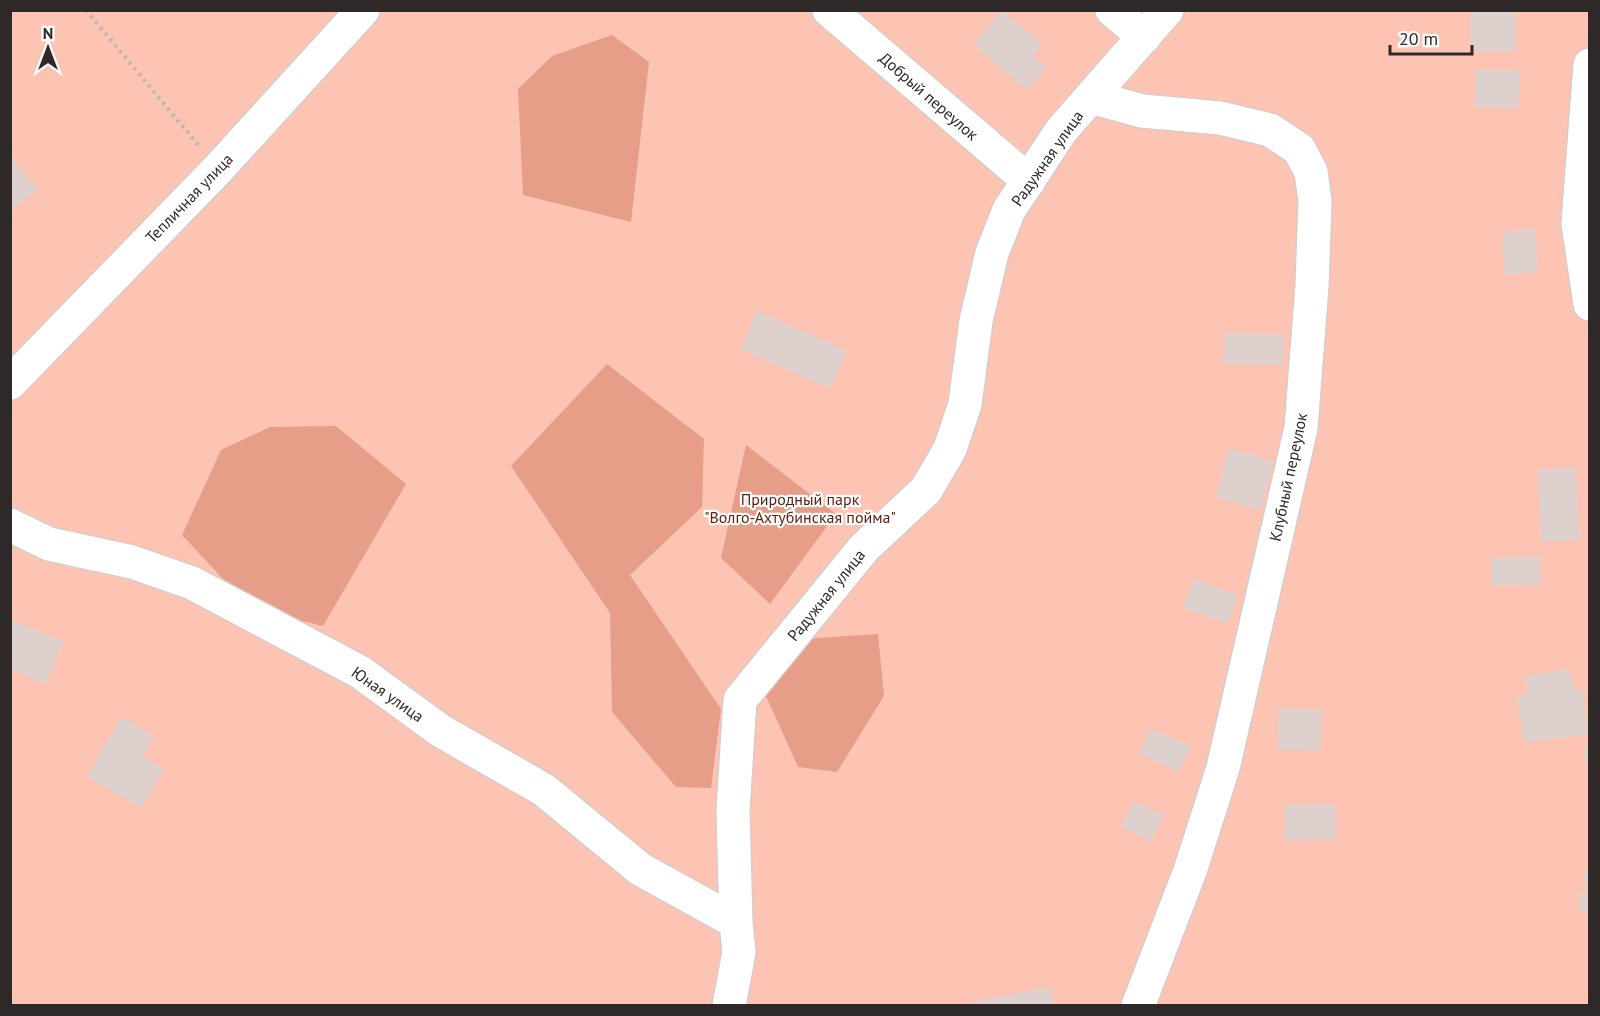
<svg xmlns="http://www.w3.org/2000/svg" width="1600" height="1016" viewBox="0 0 1600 1016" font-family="'PT Sans',sans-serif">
<rect width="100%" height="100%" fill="#fdf5f3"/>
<!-- green -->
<path fill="#fec4b3" d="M 11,11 L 1589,11 L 1589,1005 L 11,1005 Z"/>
<!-- forest -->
<path fill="#e69e89" d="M 612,35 L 649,62 L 631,222 L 523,195 L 518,89 L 552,56 Z
M 607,364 L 704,439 L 702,507 L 630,575 L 721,709 L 711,788 L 676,787 L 612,712 L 610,613 L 511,466 Z
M 336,426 L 406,484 L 323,626 L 250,608 L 182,535 L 221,450 L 270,427 Z
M 746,445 L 836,514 L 770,604 L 721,558 Z
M 878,634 L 884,696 L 837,772 L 798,767 L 766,696 L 801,639 Z"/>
<!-- building -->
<path fill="#ded1cd" d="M 1002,10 L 1043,45 L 1033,55 L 1047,67 L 1027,90 L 973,44 Z
M 1470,10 L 1516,10 L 1516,51 L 1471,52 Z
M 1476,69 L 1521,71 L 1518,109 L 1474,107 Z
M 10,155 L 38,190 L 10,211 Z
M 1535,229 L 1538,272 L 1505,275 L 1502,232 Z
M 757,311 L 847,351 L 830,388 L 741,349 Z
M 1225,333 L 1284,334 L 1283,365 L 1224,364 Z
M 1229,448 L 1274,461 L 1260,510 L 1216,497 Z
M 1576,467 L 1580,540 L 1541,542 L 1538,469 Z
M 1540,556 L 1541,584 L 1491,586 L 1491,558 Z
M 1193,579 L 1238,595 L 1228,624 L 1183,608 Z
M 10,619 L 64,642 L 45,684 L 10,669 Z
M 1569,669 L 1573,690 L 1582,689 L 1589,734 L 1524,743 L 1517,696 L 1528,695 L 1525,676 Z
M 1279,708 L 1322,710 L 1320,751 L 1277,749 Z
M 122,717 L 154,736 L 143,756 L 164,769 L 141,808 L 87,776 Z
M 1150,728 L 1191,746 L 1179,772 L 1139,754 Z
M 1590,748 L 1590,771 L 1588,771 L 1584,749 Z
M 1134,801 L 1164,815 L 1151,842 L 1121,827 Z
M 1335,804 L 1336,839 L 1285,840 L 1285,805 Z
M 1590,871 L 1590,912 L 1581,913 L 1578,894 L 1587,892 L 1583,873 Z
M 1050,987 L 1054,1006 L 964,1006 L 964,1004 Z"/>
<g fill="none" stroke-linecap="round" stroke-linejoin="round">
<!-- street casing -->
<g stroke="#d8cbc8" stroke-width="36">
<path id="street" d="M 829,10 L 1029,181
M 1112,10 L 1144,37
M 1590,65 L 1578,223 L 1590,304
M 1091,97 L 1142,111 L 1220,118 L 1270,130 L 1299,149 L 1311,172 L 1315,201 L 1312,286 L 1301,428 L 1223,768 L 1190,871 L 1138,1006
M 10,383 L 218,169 L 363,10
M 10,525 L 49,544 L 132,562 L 192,583 L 360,672 L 441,731 L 544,790 L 640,869 L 736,922
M 729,1006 L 739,952 L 736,922 L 733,811 L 740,700 L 864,548 L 926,490 L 950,449 L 965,404 L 976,321 L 992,253 L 1009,210 L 1061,131 L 1167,10"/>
</g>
<!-- path -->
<path stroke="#bdb6b5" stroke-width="4" stroke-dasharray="3 4.5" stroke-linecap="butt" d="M 86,10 L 199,146"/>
<!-- street -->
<use href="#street" stroke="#fff" stroke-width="33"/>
</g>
<g text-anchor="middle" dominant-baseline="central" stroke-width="4.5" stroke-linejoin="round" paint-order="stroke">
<!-- street labels -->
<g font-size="16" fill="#2e2928" stroke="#fff">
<text transform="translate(929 96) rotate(41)">Добрый переулок</text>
<text transform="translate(1047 158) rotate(-55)">Радужная улица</text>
<text transform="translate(189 198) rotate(-46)">Тепличная улица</text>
<text transform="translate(1288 477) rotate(-78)">Клубный переулок</text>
<text transform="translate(826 595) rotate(-51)">Радужная улица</text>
<text transform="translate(388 694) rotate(35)">Юная улица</text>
</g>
<!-- park labels -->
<g font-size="16" fill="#5d1e0a" stroke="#fff">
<text x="800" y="499">Природный парк<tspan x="800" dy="18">"Волго-Ахтубинская пойма"</tspan></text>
</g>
</g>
<!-- border -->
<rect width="1600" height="1016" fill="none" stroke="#2e2928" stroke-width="24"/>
<!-- north arrow -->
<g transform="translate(48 48)" stroke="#ffffff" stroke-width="4.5" paint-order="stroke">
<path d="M0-4.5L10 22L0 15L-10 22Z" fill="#2e2928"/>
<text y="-9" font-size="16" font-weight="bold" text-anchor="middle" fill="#2e2928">N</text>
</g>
<!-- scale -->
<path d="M1390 45v9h82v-9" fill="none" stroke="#2e2928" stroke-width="3"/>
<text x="1399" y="45" font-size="18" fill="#2e2928" stroke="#ffffff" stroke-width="4.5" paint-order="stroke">20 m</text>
</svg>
